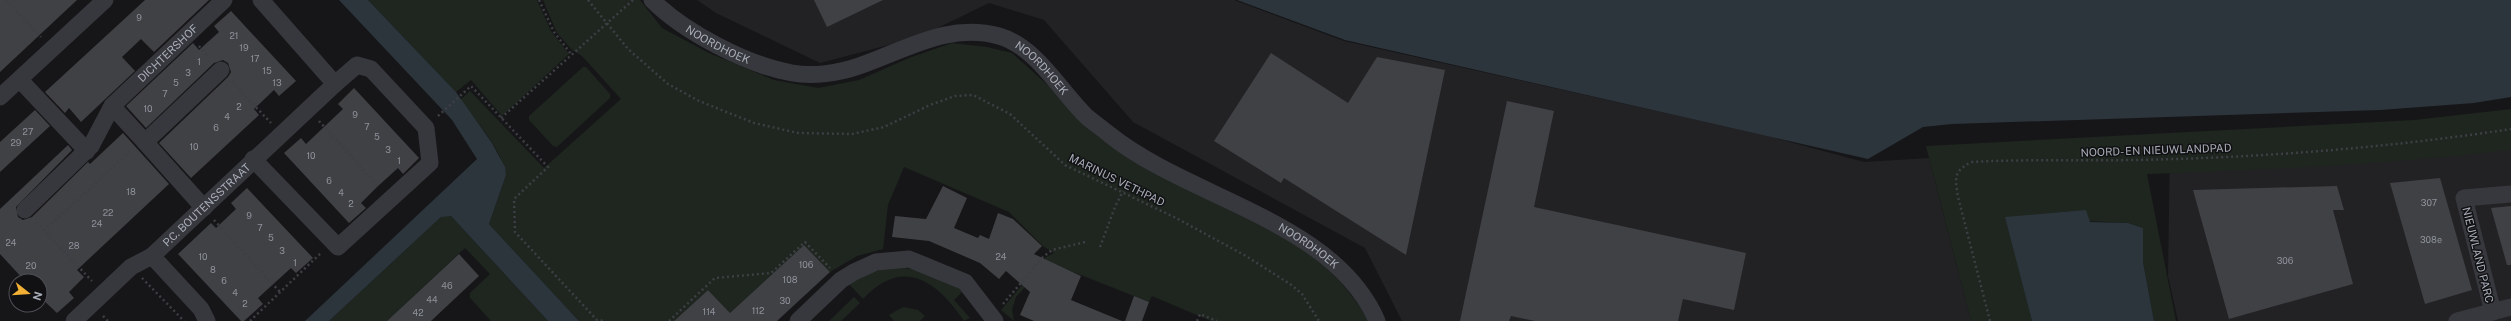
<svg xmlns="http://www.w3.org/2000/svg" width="2511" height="321" viewBox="0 0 2511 321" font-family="'Public Sans',sans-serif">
<rect width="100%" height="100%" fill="#161618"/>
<!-- built -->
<path fill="#222225" d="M 697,0 L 1234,0 L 1344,41 L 1772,137 L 1864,162 L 1929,158 L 1971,321 L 1402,321 L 1365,248 L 1133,122 L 1044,20 L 989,3 L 919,37 L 820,63 L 716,13 Z
M 2511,120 L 2511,321 L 2178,321 L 2168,276 L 2170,142 Z"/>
<!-- green -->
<path fill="#1e261f" d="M 368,0 L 537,0 L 551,31 L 569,54 L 502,116 L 471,80 L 456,92 Z
M 543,0 L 640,0 L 662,28 L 709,53 L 774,80 L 818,88 L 859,80 L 909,58 L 952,43 L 987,47 L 1012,53 L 1093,126 L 1296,244 C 1330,269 1347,285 1369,321 L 1211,321 L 1152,296 L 1149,302 L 1048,262 L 1016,297 L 1012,310 L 1014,321 L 1001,310 L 1046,257 L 1054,253 L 1043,246 L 1009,212 L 904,167 L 888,205 L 883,249 L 857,256 L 830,272 L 804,245 L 730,313 L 708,290 L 674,321 L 579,321 L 489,224 L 506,175 C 501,147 476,122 460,100 L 470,91 L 544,168 L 621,99 L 582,56 L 572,50 L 557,33 Z
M 583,67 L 586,67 L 610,94 L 610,98 L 557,147 L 553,146 L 529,120 L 529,116 Z
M 2511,109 L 2511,150 C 2390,164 2269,170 2147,174 L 2176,321 L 2154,321 L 2143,262 L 2143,228 L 2128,223 L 2006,217 L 2032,321 L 1971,321 L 1926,146 L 2414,120 Z
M 445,215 L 451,216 L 548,321 L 491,321 L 470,298 L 470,293 L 490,274 L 465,248 L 387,321 L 329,321 L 441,217 Z
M 898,267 L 918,270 L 958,287 L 962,292 L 954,300 L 970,318 L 964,321 C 937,281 903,256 863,299 L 849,284 C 863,273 881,269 898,267 Z
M 854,297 L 860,303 L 841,321 L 829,321 Z
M 903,307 L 918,310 L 925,316 L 920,321 L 894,321 L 889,315 Z"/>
<!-- water -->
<path fill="#2c353c" d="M 339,0 L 368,0 L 456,92 L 492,143 L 505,167 L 506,175 L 489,224 L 579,321 L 548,321 L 451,216 L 441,217 L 329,321 L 305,321 L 477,159 L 452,120 Z
M 1237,0 L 2511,0 L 2511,97 L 2474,103 L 2380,110 L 1952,124 L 1923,127 L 1868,159 L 1345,40 Z
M 2086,210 L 2090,222 L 2128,223 L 2143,228 L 2143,262 L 2154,321 L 2032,321 L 2005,217 Z"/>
<!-- building -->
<path fill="#404145" d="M 0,0 L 77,0 L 0,72 Z
M 145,0 L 209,0 L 154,52 L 141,39 L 122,57 L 135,71 L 81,122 L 69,108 L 65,113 L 45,92 Z
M 814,0 L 883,0 L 827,27 Z
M 231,11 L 296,81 L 279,96 L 274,90 L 254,109 L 259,115 L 191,178 L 159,143 L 228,77 L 231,72 L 228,63 L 223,60 L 214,63 L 146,128 L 126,106 L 193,43 L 199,50 L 219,32 L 214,26 Z
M 1271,53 L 1348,103 L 1377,57 L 1445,70 L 1406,255 L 1284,178 L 1281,183 L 1214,141 Z
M 354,88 L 419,158 L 403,174 L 398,168 L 377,187 L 361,203 L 366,208 L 349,223 L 284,153 L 301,138 L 306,144 L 343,109 L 338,104 Z
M 1507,101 L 1554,111 L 1534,207 L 1746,253 L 1734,310 L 1683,299 L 1678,321 L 1535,321 L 1511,316 L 1509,321 L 1460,321 Z
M 35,110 L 50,126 L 0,172 L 0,142 Z
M 123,133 L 169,184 L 77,270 L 84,277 L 69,292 L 74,298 L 57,313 L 40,297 L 40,281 L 25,281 L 0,254 L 0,209 L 68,145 L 72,150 L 16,207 L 18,217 L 23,220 L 32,217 L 88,162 L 90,164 Z
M 2440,178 L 2472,290 L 2425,304 L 2390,183 Z
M 943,186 L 967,198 L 954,228 L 978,238 L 980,235 L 989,239 L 998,213 L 1013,219 L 1042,246 L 1034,254 L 1081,276 L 1071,300 L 1122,321 L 1034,321 L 1020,315 L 1030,292 L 1006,271 L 999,279 L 980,263 L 929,241 L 892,237 L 895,216 L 926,219 Z
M 2337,186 L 2344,210 L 2333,210 L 2353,284 L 2229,319 L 2193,190 Z
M 247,188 L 313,258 L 296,273 L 291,268 L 258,298 L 263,304 L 244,321 L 241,321 L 178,254 L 211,223 L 216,228 L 236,209 L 231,203 Z
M 2511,206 L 2511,265 L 2507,265 L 2491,208 Z
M 804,245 L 830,272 L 777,321 L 674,321 L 708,290 L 730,313 Z
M 459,254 L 479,276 L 431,321 L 387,321 Z
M 1134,296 L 1149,302 L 1142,321 L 1125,321 Z"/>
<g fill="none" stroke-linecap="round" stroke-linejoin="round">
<!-- path -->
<path stroke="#3d3f44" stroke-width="2.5" stroke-dasharray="2 3" stroke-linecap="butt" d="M 6,0 L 41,37
M 539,0 L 554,32 L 571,54
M 588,0 L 628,49 L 668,84 L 699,101 L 754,123 L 798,133 L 852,134 L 884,127 L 930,105 L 955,96 L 973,95 L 1010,114 L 1065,165 L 1176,218 L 1246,256 L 1290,284 L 1302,294 L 1319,321
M 199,46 L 209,57
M 232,82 L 271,123
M 438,116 L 471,86 L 548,167 L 514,199 L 515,232 L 597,320 L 605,321
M 501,118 L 633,0
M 319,121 L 379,187
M 214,220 L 280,292
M 36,222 L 92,281
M 44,231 L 130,151
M 1100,247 L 1115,207 L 1123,191
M 142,278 L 184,321
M 1003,304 L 1043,257 L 1052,250 L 1085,242
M 103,316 L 108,321
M 250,321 L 322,252
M 669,321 L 715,278 L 771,273 L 805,242 L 830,268
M 1197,321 L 1200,314 L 1217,321
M 1990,321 L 1958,197 C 1955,178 1953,172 1971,162 C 2025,159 2078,161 2132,160 C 2258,158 2386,148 2511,129"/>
<!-- minor -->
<g stroke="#37383d" stroke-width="17">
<path id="s1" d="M 652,0 C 684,32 747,65 792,73 C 813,77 839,73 859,66 C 906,50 948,22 999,36 C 1037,47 1060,91 1087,117 C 1094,123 1103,129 1110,135 C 1190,199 1334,221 1377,321"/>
<path d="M 20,80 L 87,151"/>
<path d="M 0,97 L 105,0"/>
<path d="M 112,106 L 145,142"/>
<path d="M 253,159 L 338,247 L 430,163 L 426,128 L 371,69 L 357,65 L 335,84 L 261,0"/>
<path d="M 204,208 L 145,142 L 221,70"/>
<path id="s2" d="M 25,210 L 91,146 L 112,106 L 224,0"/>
<path d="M 152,256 L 201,309 L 207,321"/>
<path d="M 2493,312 L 2464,198 L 2511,194"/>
<path id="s3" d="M 74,321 L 131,267 L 152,256 L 335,84"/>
<path d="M 798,321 L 841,280 L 854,272 L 876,262 L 909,259 L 965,282 L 995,321"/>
<path d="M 2457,321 L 2511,307"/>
</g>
</g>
<g text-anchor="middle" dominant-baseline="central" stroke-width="3" stroke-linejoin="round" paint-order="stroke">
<!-- number labels -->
<g font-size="9" fill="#8e929b">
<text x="139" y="17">9</text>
<text x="234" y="35">21</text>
<text x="244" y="47">19</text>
<text x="255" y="58">17</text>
<text x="199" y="61">1</text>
<text x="267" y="70">15</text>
<text x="188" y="72">3</text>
<text x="176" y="82">5</text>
<text x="277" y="82">13</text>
<text x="165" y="93">7</text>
<text x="239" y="106">2</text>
<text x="148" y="108">10</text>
<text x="355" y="114">9</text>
<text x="227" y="116">4</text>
<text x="367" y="126">7</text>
<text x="216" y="127">6</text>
<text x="28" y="131">27</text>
<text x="377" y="136">5</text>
<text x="16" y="142">29</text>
<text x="194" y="146">10</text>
<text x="388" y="149">3</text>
<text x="311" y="155">10</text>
<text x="399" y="160">1</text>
<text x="329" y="180">6</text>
<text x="131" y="191">18</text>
<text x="341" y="192">4</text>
<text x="2429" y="202">307</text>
<text x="351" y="203">2</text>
<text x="108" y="212">22</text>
<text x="249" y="215">9</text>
<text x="97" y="223">24</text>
<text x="260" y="227">7</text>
<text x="271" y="237">5</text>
<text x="2431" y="239">308e</text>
<text x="11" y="242">24</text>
<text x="74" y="245">28</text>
<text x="282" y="250">3</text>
<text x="203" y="256">10</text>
<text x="1001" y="256">24</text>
<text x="2285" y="260">306</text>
<text x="295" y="262">1</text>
<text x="806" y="264">106</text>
<text x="31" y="265">20</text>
<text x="213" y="269">8</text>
<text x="790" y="279">108</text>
<text x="224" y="280">6</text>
<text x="447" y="285">46</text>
<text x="235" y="292">4</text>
<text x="432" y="299">44</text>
<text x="785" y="300">30</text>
<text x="245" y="303">2</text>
<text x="758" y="310">112</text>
<text x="709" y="311">114</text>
<text x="418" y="312">42</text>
</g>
<!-- street labels -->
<g font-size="11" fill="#a8adb8" stroke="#111113">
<text stroke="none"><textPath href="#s1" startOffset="80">NOORDHOEK</textPath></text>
<text stroke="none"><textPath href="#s2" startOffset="214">DICHTERSHOF</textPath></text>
<text stroke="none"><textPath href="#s1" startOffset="428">NOORDHOEK</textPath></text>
<text transform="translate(2156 150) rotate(-2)">NOORD- EN NIEUWLANDPAD</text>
<text transform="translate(1117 180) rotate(26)">MARINUS VETHPAD</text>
<text stroke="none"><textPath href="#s3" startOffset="177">P.C. BOUTENSSTRAAT</textPath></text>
<text stroke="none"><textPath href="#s1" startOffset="752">NOORDHOEK</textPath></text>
<text transform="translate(2478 255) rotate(76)">NIEUWLAND PARC</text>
</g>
</g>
<!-- north arrow -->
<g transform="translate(28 293) rotate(107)"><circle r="19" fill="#111113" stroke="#4d4f55"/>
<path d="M0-3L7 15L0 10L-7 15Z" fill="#f2b134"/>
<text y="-6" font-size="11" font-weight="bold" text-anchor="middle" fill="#a8adb8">N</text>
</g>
</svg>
